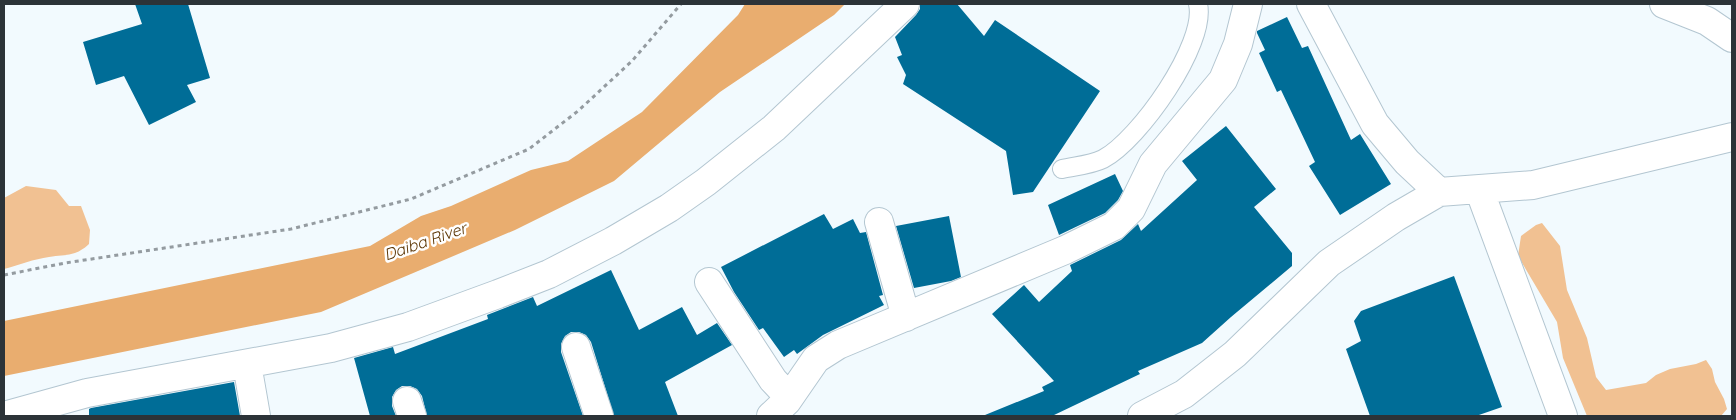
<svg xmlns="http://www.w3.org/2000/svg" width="1736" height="420" viewBox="0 0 1736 420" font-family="Quicksand,sans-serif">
<rect width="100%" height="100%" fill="#f2fafe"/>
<!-- green -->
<path fill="#f1c192" d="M 26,186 L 56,190 L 69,206 L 81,206 L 90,230 L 89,244 C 75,257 67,254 49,257 C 34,259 19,265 4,269 L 4,198 Z
M 1542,223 L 1560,246 L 1567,290 L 1587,338 L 1596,377 L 1606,390 L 1646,383 L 1656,375 L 1670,369 L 1696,364 L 1706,360 L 1712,369 L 1715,382 L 1724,399 L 1727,409 L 1721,416 L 1587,416 L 1563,358 L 1557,322 L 1518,256 L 1521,236 L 1536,225 Z"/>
<!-- water -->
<path fill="#e9ad6f" d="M 745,4 L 845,4 L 834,15 L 720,92 L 614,181 L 515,230 L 321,312 L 4,376 L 4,321 L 370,246 L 421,216 L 451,206 L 531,170 L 568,161 L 642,112 L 738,15 Z"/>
<!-- building -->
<path fill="#006d97" d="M 135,4 L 188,4 L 210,78 L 187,85 L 196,102 L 149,125 L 124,76 L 96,85 L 83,42 L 142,24 Z
M 920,4 L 957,4 L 984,36 L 995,20 L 1100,91 L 1033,192 L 1013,195 L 1006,151 L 903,84 L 906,75 L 897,57 L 902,55 L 895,37 L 916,15 L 920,9 Z
M 1287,17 L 1302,48 L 1308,46 L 1351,140 L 1360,134 L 1391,184 L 1340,215 L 1309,166 L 1315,162 L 1281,90 L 1277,92 L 1259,53 L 1265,50 L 1257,33 L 1257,31 Z
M 1226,126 L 1276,189 L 1254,207 L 1292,253 L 1292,266 L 1231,317 L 1202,343 L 1138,371 L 1140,374 L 1052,416 L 985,416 L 985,415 L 1044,391 L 1042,387 L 1054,381 L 992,314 L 1024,285 L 1039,302 L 1072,271 L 1070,265 L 1121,240 L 1138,224 L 1141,231 L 1197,180 L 1182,161 Z
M 1115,174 L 1123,191 L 1118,200 L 1105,213 L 1059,235 L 1048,205 Z
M 824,214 L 833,229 L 853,219 L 860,233 L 866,232 L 883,295 L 879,296 L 884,305 L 823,335 L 797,354 L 794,350 L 784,357 L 763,328 L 759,330 L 734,292 L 721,267 Z
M 949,216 L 961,277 L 951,281 L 914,288 L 896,226 Z
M 611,270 L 639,330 L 682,307 L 697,335 L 717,323 L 732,345 L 665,382 L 678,416 L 614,416 L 591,342 L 586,335 L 579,332 L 571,332 L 565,336 L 561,344 L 561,352 L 583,416 L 427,416 L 422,396 L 417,389 L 410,386 L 402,386 L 396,390 L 392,397 L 392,406 L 396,416 L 370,416 L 354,358 L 393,347 L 395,354 L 488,319 L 487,315 L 533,297 L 537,306 Z
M 1454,276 L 1502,407 L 1476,416 L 1370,416 L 1346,349 L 1361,341 L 1354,321 L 1361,311 Z
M 234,382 L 240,416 L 89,416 L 89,409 L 91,408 Z"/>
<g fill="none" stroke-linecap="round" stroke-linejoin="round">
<!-- lane casing -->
<g stroke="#b3c6d1" stroke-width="20">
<path id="lane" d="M 1062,169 C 1075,166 1091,165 1103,159 C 1139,140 1207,44 1198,4"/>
</g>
<!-- street casing -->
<g stroke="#b3c6d1" stroke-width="30">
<path id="street" d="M 1311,4 L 1375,124 L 1407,162 L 1439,192
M 1479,189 L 1563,416
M 879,222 L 906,317
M 709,282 L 773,380 L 789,397
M 576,347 L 599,416
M 247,364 L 256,416
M 407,401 L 412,416
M 4,416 L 87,393 L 331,348 L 408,327 L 498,294 L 549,274 L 613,241 L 669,208 L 706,182 L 774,128 L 905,4
M 771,416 L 787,401 L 816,359 L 838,345 L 1065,250 L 1114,226 L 1131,209 L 1153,164 L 1223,80 L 1238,44 L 1248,4
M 1142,416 L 1184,394 L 1235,354 L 1329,263 L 1396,217 L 1439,192 L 1533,185 L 1732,137"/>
</g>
<!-- secondary casing -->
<g stroke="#b3c6d1" stroke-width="30">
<path id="secondary" d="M 1664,4 L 1707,21 L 1732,38"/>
</g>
<!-- path -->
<path stroke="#949ba0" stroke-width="3" stroke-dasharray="4 4" stroke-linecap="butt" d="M 4,275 L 65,263 L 291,229 L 411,199 L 529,149 L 578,111 L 632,61 L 681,4"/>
<!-- lane -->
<use href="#lane" stroke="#fff" stroke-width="18"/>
<!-- street -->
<use href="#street" stroke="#fff" stroke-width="28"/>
<!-- secondary -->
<use href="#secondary" stroke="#fff" stroke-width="28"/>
</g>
<g text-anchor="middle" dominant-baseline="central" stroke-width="5" stroke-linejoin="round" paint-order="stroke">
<!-- water labels -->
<g font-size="16" font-style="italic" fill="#5a3300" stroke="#fff">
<text transform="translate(425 241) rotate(-19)">Daiba River</text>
</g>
</g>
<!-- border -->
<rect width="1736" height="420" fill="none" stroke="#2c3338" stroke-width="10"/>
</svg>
